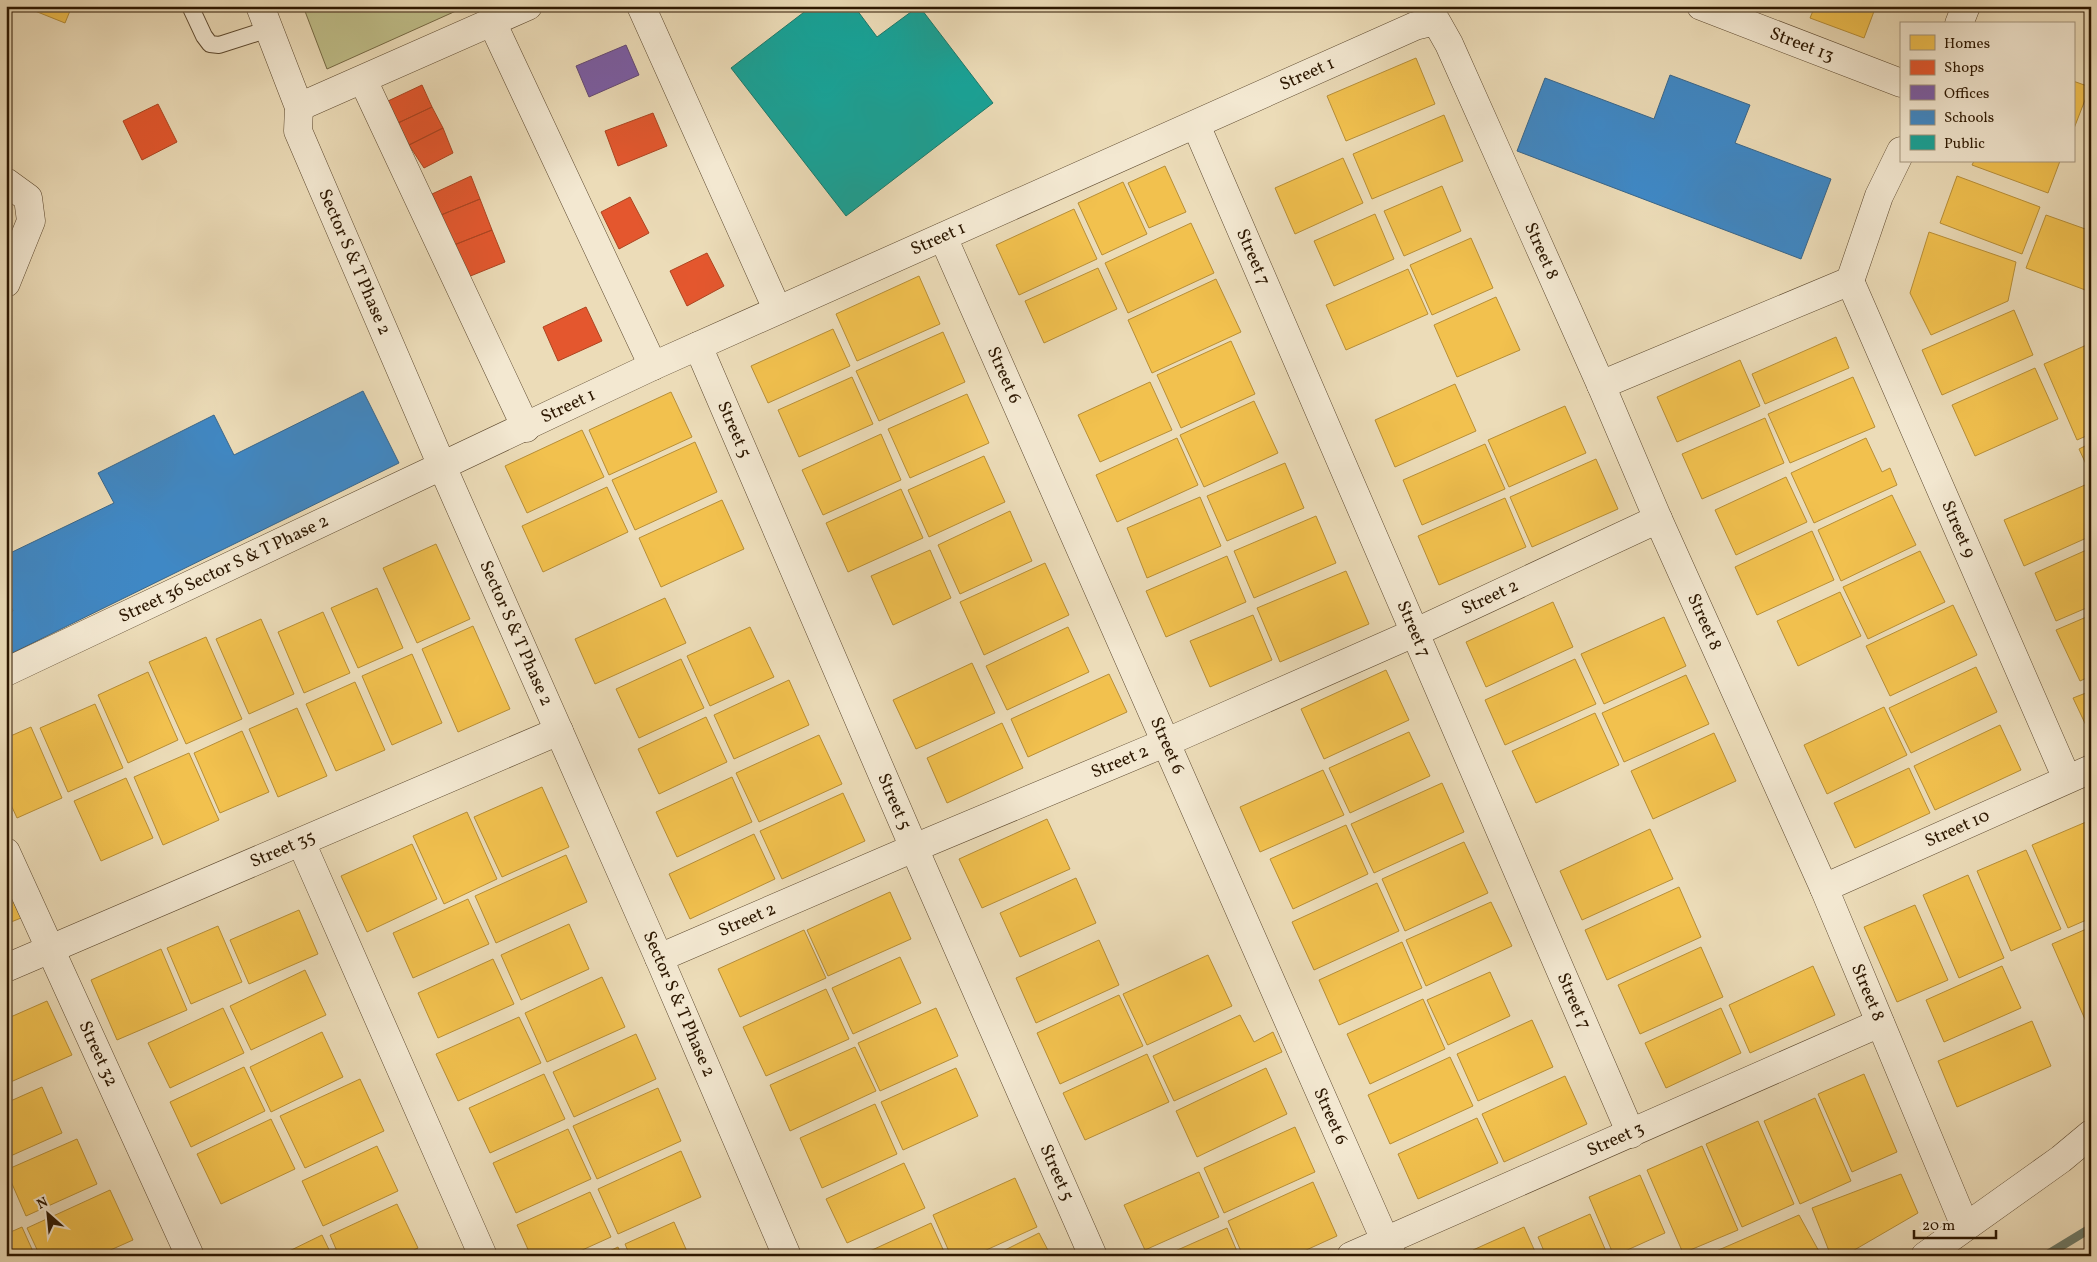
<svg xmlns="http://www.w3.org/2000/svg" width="2097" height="1262" viewBox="0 0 2097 1262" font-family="Vollkorn,serif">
<rect width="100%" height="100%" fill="#ecdcb8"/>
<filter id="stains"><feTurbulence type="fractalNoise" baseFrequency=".004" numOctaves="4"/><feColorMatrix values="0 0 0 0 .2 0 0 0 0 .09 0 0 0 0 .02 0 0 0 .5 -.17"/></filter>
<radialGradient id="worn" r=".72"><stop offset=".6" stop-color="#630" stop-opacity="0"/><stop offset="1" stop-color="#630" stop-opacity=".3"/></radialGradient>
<!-- green -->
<path fill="#bfbe89" stroke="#766a44" d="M 303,6 L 467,6 L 327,69 Z"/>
<!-- homes -->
<path fill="#f2c14e" stroke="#b78e37" d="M 31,6 L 72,6 L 65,23 L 30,9 Z
M 1815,6 L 1876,6 L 1864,38 L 1810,18 Z
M 1416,58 L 1435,104 L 1346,141 L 1327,96 Z
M 2073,81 L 2090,87 L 2073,131 Z
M 1444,115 L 1463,161 L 1372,199 L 1353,154 Z
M 1343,158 L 1363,203 L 1295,234 L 1275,188 Z
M 1974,161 L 2060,161 L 2048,193 L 1972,165 Z
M 1165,166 L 1186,212 L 1149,228 L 1128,183 Z
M 1957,176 L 2040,207 L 2022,254 L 1940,223 Z
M 1123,182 L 1147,234 L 1102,255 L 1078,203 Z
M 1442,186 L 1461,231 L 1404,256 L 1384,211 Z
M 1074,209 L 1097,259 L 1019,295 L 996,245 Z
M 1375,214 L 1394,259 L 1334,286 L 1314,241 Z
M 2046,215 L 2091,231 L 2091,284 L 2088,291 L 2026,268 Z
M 1191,223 L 1214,273 L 1128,313 L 1105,263 Z
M 1929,232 L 2016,262 L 2008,301 L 1931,335 L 1910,293 Z
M 1471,238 L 1493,288 L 1432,315 L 1410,265 Z
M 1098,268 L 1117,309 L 1044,343 L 1025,301 Z
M 1408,269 L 1428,314 L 1346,350 L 1326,305 Z
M 919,276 L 940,324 L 857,361 L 836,314 Z
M 1216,279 L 1241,332 L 1152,373 L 1128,320 Z
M 1496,297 L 1520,350 L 1457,377 L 1434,325 Z
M 2014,310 L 2033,355 L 1942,395 L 1922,350 Z
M 833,329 L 850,366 L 768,403 L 751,366 Z
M 943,332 L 965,382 L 879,421 L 856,371 Z
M 1836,337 L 1849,368 L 1765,404 L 1752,374 Z
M 1231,341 L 1255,394 L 1181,428 L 1157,375 Z
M 2091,343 L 2091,434 L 2077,440 L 2044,364 Z
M 1740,360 L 1760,406 L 1677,442 L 1657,397 Z
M 2035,368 L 2058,419 L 1975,456 L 1952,405 Z
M 852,377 L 873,424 L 799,457 L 778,410 Z
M 1853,377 L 1875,427 L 1790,463 L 1768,414 Z
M 1150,382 L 1172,430 L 1100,462 L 1078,415 Z
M 1455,384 L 1476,431 L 1395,467 L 1375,420 Z
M 671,392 L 692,437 L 609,475 L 589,430 Z
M 967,394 L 989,443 L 910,478 L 888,429 Z
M 1254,401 L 1278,453 L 1204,487 L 1180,435 Z
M 1565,406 L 1586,453 L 1509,487 L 1488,440 Z
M 1765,418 L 1784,463 L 1702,499 L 1682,454 Z
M 582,430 L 604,477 L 527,513 L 505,466 Z
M 881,434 L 901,480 L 823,515 L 802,470 Z
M 1177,438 L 1198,485 L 1117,522 L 1096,475 Z
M 1866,438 L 1882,472 L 1890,468 L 1897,485 L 1814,523 L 1791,473 Z
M 695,442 L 717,492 L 635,530 L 612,480 Z
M 2091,443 L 2091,475 L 2079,449 Z
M 1485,444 L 1505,489 L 1422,525 L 1403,480 Z
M 984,456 L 1005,502 L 929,537 L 908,490 Z
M 1596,459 L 1618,509 L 1532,547 L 1510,497 Z
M 1285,463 L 1304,508 L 1227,541 L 1207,496 Z
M 1786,477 L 1807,522 L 1736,555 L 1715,510 Z
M 2085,485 L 2091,499 L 2091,536 L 2024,566 L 2004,520 Z
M 607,487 L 628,532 L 543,572 L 522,526 Z
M 901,489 L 923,538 L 848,572 L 826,523 Z
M 1892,495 L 1916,545 L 1841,581 L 1818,530 Z
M 1200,497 L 1221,546 L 1147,578 L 1127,528 Z
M 1505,498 L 1526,547 L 1439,585 L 1418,536 Z
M 722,500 L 744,549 L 661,587 L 639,538 Z
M 1010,511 L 1032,561 L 960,594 L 938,545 Z
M 1316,516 L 1336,563 L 1254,598 L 1234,551 Z
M 1812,531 L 1834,580 L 1757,615 L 1735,567 Z
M 436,544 L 470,619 L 417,643 L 383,568 Z
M 2091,548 L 2091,606 L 2056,621 L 2035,573 Z
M 930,550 L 951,598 L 893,625 L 871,576 Z
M 1920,551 L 1945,602 L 1868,639 L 1843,587 Z
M 1227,556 L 1246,602 L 1166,637 L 1146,591 Z
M 1045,563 L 1069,615 L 984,655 L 960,602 Z
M 1346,571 L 1369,624 L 1280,662 L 1257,608 Z
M 377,588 L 403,648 L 358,668 L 331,608 Z
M 1840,592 L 1861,636 L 1798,666 L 1777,621 Z
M 665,598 L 686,643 L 595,684 L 575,639 Z
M 1553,602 L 1573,647 L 1486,687 L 1466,642 Z
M 1953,605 L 1977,655 L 1890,696 L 1866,646 Z
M 323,612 L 350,673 L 304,693 L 278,632 Z
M 1253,615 L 1272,660 L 1210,687 L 1190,641 Z
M 2091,615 L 2091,676 L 2080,681 L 2056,630 Z
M 1664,617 L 1686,666 L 1604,704 L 1581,654 Z
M 261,619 L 294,694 L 249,714 L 216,639 Z
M 473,626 L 510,709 L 458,732 L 422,649 Z
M 750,627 L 774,677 L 710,706 L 687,656 Z
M 1068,627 L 1089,672 L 1007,710 L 986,666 Z
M 206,637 L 242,719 L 186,744 L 149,662 Z
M 412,654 L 442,723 L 392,745 L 362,676 Z
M 681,659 L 704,708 L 639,738 L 616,689 Z
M 1575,659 L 1596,704 L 1505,745 L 1485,700 Z
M 972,663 L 995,713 L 916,749 L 893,700 Z
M 1976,667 L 1997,712 L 1911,753 L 1889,708 Z
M 1386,670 L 1409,720 L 1324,759 L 1301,709 Z
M 148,672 L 178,740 L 128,763 L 98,695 Z
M 1109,674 L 1127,712 L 1028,757 L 1011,719 Z
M 1686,675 L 1709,724 L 1624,762 L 1602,713 Z
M 789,680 L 809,725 L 734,759 L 714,715 Z
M 355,682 L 385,750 L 336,771 L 306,704 Z
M 2091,691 L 2091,736 L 2073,698 Z
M 95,704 L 123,768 L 68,792 L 40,728 Z
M 1884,707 L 1907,755 L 1827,794 L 1804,745 Z
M 297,708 L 327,776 L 278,797 L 249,729 Z
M 1595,713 L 1619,765 L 1536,803 L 1512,751 Z
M 706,717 L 727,762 L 659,794 L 638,749 Z
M 1002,723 L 1023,768 L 947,803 L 927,758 Z
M 2000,725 L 2021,770 L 1935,810 L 1914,766 Z
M 31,727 L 62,798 L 17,818 L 6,794 L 6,738 Z
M 242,731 L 269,792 L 220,813 L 194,753 Z
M 1409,732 L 1430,776 L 1350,813 L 1329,768 Z
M 1714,733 L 1736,781 L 1653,819 L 1631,771 Z
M 819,735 L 842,784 L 759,822 L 736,773 Z
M 189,753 L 219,820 L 163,845 L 134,777 Z
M 1909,768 L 1930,813 L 1855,848 L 1834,803 Z
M 1323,770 L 1344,815 L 1260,852 L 1240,807 Z
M 732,777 L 752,822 L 677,857 L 656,812 Z
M 126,778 L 153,838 L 101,861 L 74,801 Z
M 1442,783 L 1464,832 L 1374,873 L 1351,824 Z
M 542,787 L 569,847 L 502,877 L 474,817 Z
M 843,793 L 865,841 L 782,879 L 760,831 Z
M 467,812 L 497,879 L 444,904 L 413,836 Z
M 1047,819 L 1070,869 L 982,908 L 959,859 Z
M 2086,822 L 2091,832 L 2091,918 L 2068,928 L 2032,845 Z
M 1346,825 L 1368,874 L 1293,909 L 1270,859 Z
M 1650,829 L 1673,879 L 1582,920 L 1560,871 Z
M 754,834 L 775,879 L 690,919 L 669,874 Z
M 1464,842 L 1488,893 L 1405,931 L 1382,879 Z
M 412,844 L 437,899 L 367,932 L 341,876 Z
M 2026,850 L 2061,929 L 2011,951 L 1977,871 Z
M 566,855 L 587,902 L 496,943 L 475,896 Z
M 1968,875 L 2004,958 L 1959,978 L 1923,895 Z
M 1076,878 L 1096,923 L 1020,957 L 1000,913 Z
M 1377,883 L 1399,931 L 1314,970 L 1292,922 Z
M 6,885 L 21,918 L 6,924 Z
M 1679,887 L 1701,937 L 1607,980 L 1585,930 Z
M 890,892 L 911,939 L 828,976 L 807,930 Z
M 468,899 L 489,944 L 413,978 L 393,933 Z
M 1491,902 L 1512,946 L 1426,986 L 1406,940 Z
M 1915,905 L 1948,980 L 1897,1002 L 1864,927 Z
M 299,910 L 318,954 L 249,984 L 230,940 Z
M 569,924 L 589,969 L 521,1000 L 501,955 Z
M 218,926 L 242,982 L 191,1004 L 167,948 Z
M 2091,927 L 2091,1033 L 2052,944 Z
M 804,930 L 826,978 L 740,1017 L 718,969 Z
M 1099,940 L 1119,985 L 1036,1023 L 1016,978 Z
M 1402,942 L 1422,988 L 1339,1025 L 1319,980 Z
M 1701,947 L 1723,997 L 1640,1034 L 1618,985 Z
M 161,949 L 187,1010 L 117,1040 L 91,980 Z
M 1208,955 L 1232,1006 L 1147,1045 L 1123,994 Z
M 900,957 L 921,1003 L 853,1034 L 832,988 Z
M 493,959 L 514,1004 L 438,1038 L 418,993 Z
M 1813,966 L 1835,1015 L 1750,1053 L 1729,1005 Z
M 2002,966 L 2021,1008 L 1944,1042 L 1926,1000 Z
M 305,970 L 326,1015 L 251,1050 L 230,1006 Z
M 1490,972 L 1510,1016 L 1448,1045 L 1427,1000 Z
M 602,977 L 625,1027 L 547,1062 L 525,1013 Z
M 826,989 L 849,1039 L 766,1076 L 743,1027 Z
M 1119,995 L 1143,1046 L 1060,1084 L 1037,1033 Z
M 1423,999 L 1445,1049 L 1370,1084 L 1347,1034 Z
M 47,1001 L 72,1055 L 6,1084 L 6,1019 Z
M 223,1008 L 244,1053 L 170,1088 L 148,1043 Z
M 936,1008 L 958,1056 L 880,1091 L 858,1043 Z
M 1721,1008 L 1741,1053 L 1666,1088 L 1645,1043 Z
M 1240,1015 L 1254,1042 L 1273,1032 L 1282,1052 L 1174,1101 L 1153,1056 Z
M 519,1017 L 541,1063 L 458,1101 L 436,1054 Z
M 1532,1020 L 1553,1067 L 1478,1101 L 1457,1054 Z
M 2032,1021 L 2051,1066 L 1957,1107 L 1938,1061 Z
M 322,1032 L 343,1077 L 271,1112 L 250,1067 Z
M 636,1034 L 656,1079 L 574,1117 L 553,1072 Z
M 855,1047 L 876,1091 L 790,1131 L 770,1085 Z
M 1147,1054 L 1169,1102 L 1085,1140 L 1063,1093 Z
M 1450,1057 L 1473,1106 L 1390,1144 L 1368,1095 Z
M 244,1067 L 265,1111 L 191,1147 L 170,1102 Z
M 956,1068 L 978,1116 L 903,1150 L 881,1102 Z
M 1266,1068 L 1287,1114 L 1197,1157 L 1176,1111 Z
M 544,1074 L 565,1119 L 490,1153 L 469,1108 Z
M 1864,1074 L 1897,1152 L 1852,1172 L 1818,1094 Z
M 1565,1076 L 1587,1124 L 1504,1162 L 1482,1114 Z
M 360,1079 L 384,1131 L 305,1168 L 280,1116 Z
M 42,1087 L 62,1133 L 6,1158 L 6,1103 Z
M 658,1088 L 681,1141 L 597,1179 L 573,1126 Z
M 1815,1098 L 1851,1181 L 1800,1204 L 1764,1121 Z
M 875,1104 L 897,1154 L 822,1188 L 800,1138 Z
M 1477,1118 L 1498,1163 L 1418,1199 L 1398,1154 Z
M 271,1119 L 295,1169 L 221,1204 L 197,1154 Z
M 1758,1121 L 1794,1204 L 1742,1227 L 1706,1144 Z
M 1295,1127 L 1315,1172 L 1224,1213 L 1204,1168 Z
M 568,1129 L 591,1179 L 516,1213 L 493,1163 Z
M 77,1139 L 97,1184 L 26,1216 L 6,1170 Z
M 377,1146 L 398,1191 L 323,1226 L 302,1181 Z
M 1702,1146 L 1738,1230 L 1683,1253 L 1647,1170 Z
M 681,1151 L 701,1197 L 618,1234 L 598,1189 Z
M 904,1163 L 925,1208 L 847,1243 L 826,1199 Z
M 1199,1172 L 1219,1217 L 1145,1250 L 1124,1205 Z
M 1901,1174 L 1918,1213 L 1844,1256 L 1831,1256 L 1812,1208 Z
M 1640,1175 L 1665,1233 L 1614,1256 L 1589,1197 Z
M 1015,1178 L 1037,1227 L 973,1256 L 951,1256 L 933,1215 Z
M 1313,1182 L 1337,1236 L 1293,1256 L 1243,1256 L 1228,1221 Z
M 110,1190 L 133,1240 L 97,1256 L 40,1256 L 27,1228 Z
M 590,1192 L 611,1237 L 569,1256 L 531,1256 L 517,1225 Z
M 397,1204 L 418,1248 L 402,1256 L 339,1256 L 330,1235 Z
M 1590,1214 L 1608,1256 L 1546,1256 L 1538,1237 Z
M 1799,1215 L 1821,1255 L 1715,1256 L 1714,1252 Z
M 674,1222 L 689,1256 L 630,1256 L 625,1244 Z
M 931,1223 L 946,1256 L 859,1256 Z
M 22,1227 L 35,1256 L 6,1256 L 6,1234 Z
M 1524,1227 L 1537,1256 L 1476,1256 L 1473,1250 Z
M 1227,1228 L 1239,1256 L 1164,1256 Z
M 1039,1233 L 1051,1256 L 993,1256 Z
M 322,1235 L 332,1256 L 279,1256 Z
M 618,1247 L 622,1256 L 599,1256 Z"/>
<!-- shops -->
<path fill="#e4572e" stroke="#ad4420" d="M 422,85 L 432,107 L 398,123 L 388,101 Z
M 158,104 L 177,142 L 142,160 L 123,121 Z
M 432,107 L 443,128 L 409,145 L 398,123 Z
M 653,113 L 667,146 L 618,166 L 605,131 Z
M 443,128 L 453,153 L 424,168 L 409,145 Z
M 471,176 L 480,199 L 441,215 L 432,194 Z
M 630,197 L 649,233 L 619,249 L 601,212 Z
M 480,199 L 492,230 L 454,245 L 441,215 Z
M 492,230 L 505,262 L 468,277 L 454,245 Z
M 707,253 L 724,286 L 687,306 L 670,271 Z
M 586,307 L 602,341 L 558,361 L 543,327 Z"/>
<!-- offices -->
<path fill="#7b5ea7" stroke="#634975" d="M 626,45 L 639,75 L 589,97 L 576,66 Z"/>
<!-- schools -->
<path fill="#3f88c5" stroke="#39668a" d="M 1670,75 L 1750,105 L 1735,143 L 1831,179 L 1801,259 L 1517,151 L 1545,78 L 1654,119 Z
M 363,391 L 399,463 L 6,656 L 6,614 L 13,611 L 6,597 L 6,555 L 114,503 L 98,473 L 214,415 L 234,455 Z"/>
<!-- public -->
<path fill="#17a398" stroke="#1d796a" d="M 812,6 L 854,6 L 877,37 L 919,6 L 993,103 L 846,216 L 731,68 Z"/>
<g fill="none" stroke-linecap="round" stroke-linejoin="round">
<!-- stream -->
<path stroke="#6d7a68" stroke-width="9" d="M 2045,1256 L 2091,1228"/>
<!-- service casing -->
<g stroke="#5c482e" stroke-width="18">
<path id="service" d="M 190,6 L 204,36 L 210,44 L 219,45 L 269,29"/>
</g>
<!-- minor casing -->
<g stroke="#5c482e" stroke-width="29">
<g id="minor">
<path id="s1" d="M 260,6 L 299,107 L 298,131 L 442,466 L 659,958 L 787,1256"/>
<path d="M 641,6 L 777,309"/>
<path id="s2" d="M 1701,6 L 1901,83"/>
<path d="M 492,22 L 653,366"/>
<path d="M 1959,24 L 1966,6"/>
<path d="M 363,80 L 526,428"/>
<path d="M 299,107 L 528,6"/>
<path id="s3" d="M 1196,125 L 1631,1134"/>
<path d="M 6,182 L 28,198 L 31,221 L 6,283"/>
<path id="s4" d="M 943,237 L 1392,1256"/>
<path id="s5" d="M 1850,281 L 2067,779"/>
<path id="s6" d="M 698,346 L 914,848 L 1093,1256"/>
<path d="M 1601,385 L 1850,281 L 1879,196 L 1901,151"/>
<path id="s7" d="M 6,672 L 653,366 L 1415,26 L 1436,21 L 1449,44 L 1601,385 L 1658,519 L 1824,888 L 1965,1226"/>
<path d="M 301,842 L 483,1256"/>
<path id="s8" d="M 6,852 L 190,1256"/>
<path id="s9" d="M 1824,888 L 2091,769"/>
<path id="s10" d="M 659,958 L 914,848 L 1167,742 L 1414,633 L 1658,519"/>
<path id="s11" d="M 6,968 L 559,731"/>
<path id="s12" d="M 1351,1256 L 1880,1023"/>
<path d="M 1925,1256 L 2061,1159 L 2091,1134"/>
</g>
</g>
<!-- service -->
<use href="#service" stroke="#f3e8d1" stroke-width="16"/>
<!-- minor -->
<use href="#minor" stroke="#f3e8d1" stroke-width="28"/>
</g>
<g text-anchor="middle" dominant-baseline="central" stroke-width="5" stroke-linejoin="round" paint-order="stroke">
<!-- street labels -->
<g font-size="18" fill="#2c1700" stroke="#f3e8d1">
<text stroke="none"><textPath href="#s2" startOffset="108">Street 13</textPath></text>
<text stroke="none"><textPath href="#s7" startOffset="1432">Street 1</textPath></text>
<text stroke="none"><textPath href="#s7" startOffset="1028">Street 1</textPath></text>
<text stroke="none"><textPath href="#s7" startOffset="1825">Street 8</textPath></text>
<text stroke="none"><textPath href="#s3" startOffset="144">Street 7</textPath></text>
<text stroke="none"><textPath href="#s1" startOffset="275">Sector S &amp; T Phase 2</textPath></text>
<text stroke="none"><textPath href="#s4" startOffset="151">Street 6</textPath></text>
<text stroke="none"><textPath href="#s7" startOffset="622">Street 1</textPath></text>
<text stroke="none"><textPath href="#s6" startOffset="91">Street 5</textPath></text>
<text stroke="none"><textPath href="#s5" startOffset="271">Street 9</textPath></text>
<text stroke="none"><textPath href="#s7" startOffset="241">Street 36 Sector S &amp; T Phase 2</textPath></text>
<text stroke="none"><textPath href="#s10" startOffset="906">Street 2</textPath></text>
<text stroke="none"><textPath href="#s7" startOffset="2230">Street 8</textPath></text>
<text stroke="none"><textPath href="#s3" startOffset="549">Street 7</textPath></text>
<text stroke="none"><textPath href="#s1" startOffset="680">Sector S &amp; T Phase 2</textPath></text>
<text stroke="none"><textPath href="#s4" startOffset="556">Street 6</textPath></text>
<text stroke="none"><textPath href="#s10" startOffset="501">Street 2</textPath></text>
<text stroke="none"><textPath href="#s6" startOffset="496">Street 5</textPath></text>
<text stroke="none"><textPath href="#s9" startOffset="146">Street 10</textPath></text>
<text stroke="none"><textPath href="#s11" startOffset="301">Street 35</textPath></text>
<text stroke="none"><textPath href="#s10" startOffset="96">Street 2</textPath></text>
<text stroke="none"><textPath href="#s7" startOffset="2635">Street 8</textPath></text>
<text stroke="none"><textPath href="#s3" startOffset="954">Street 7</textPath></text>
<text stroke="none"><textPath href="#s1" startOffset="1085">Sector S &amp; T Phase 2</textPath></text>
<text stroke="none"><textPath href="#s8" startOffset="222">Street 32</textPath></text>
<text stroke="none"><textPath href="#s4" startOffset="961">Street 6</textPath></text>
<text stroke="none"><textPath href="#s12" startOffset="289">Street 3</textPath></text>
<text stroke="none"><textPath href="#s6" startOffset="901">Street 5</textPath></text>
</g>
</g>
<!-- margin -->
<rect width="2097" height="1262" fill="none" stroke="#ecdcb8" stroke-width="25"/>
<rect x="8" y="8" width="2082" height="1247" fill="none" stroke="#2c1700" stroke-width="2.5"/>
<rect x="12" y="12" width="2072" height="1237" fill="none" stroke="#2c1700"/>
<!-- legend -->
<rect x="1900" y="22" width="175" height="140" fill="#f3e8d1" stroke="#a3947d"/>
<rect x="1910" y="35" width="25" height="15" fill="#f2c14e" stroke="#a3947d"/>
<text x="1944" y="48" font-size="15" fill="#2c1700">Homes</text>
<rect x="1910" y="60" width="25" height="15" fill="#e4572e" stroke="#a3947d"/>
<text x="1944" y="72" font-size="15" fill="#2c1700">Shops</text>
<rect x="1910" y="85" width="25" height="15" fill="#7b5ea7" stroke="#a3947d"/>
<text x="1944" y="98" font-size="15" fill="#2c1700">Offices</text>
<rect x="1910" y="110" width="25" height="15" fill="#3f88c5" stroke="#a3947d"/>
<text x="1944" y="122" font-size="15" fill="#2c1700">Schools</text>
<rect x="1910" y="135" width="25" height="15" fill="#17a398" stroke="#a3947d"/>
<text x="1944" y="148" font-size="15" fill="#2c1700">Public</text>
<!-- north arrow -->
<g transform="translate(48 1214) rotate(333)" stroke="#f3e8d1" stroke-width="4" paint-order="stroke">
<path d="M0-4L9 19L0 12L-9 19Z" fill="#2c1700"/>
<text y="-8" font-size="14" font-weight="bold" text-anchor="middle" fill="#2c1700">N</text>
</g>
<!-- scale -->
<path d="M1914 1230v8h82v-8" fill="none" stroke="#2c1700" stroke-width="2.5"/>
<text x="1922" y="1230" font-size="15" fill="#2c1700" stroke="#f3e8d1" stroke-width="4" paint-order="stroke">20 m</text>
<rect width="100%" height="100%" filter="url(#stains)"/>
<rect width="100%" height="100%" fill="url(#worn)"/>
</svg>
